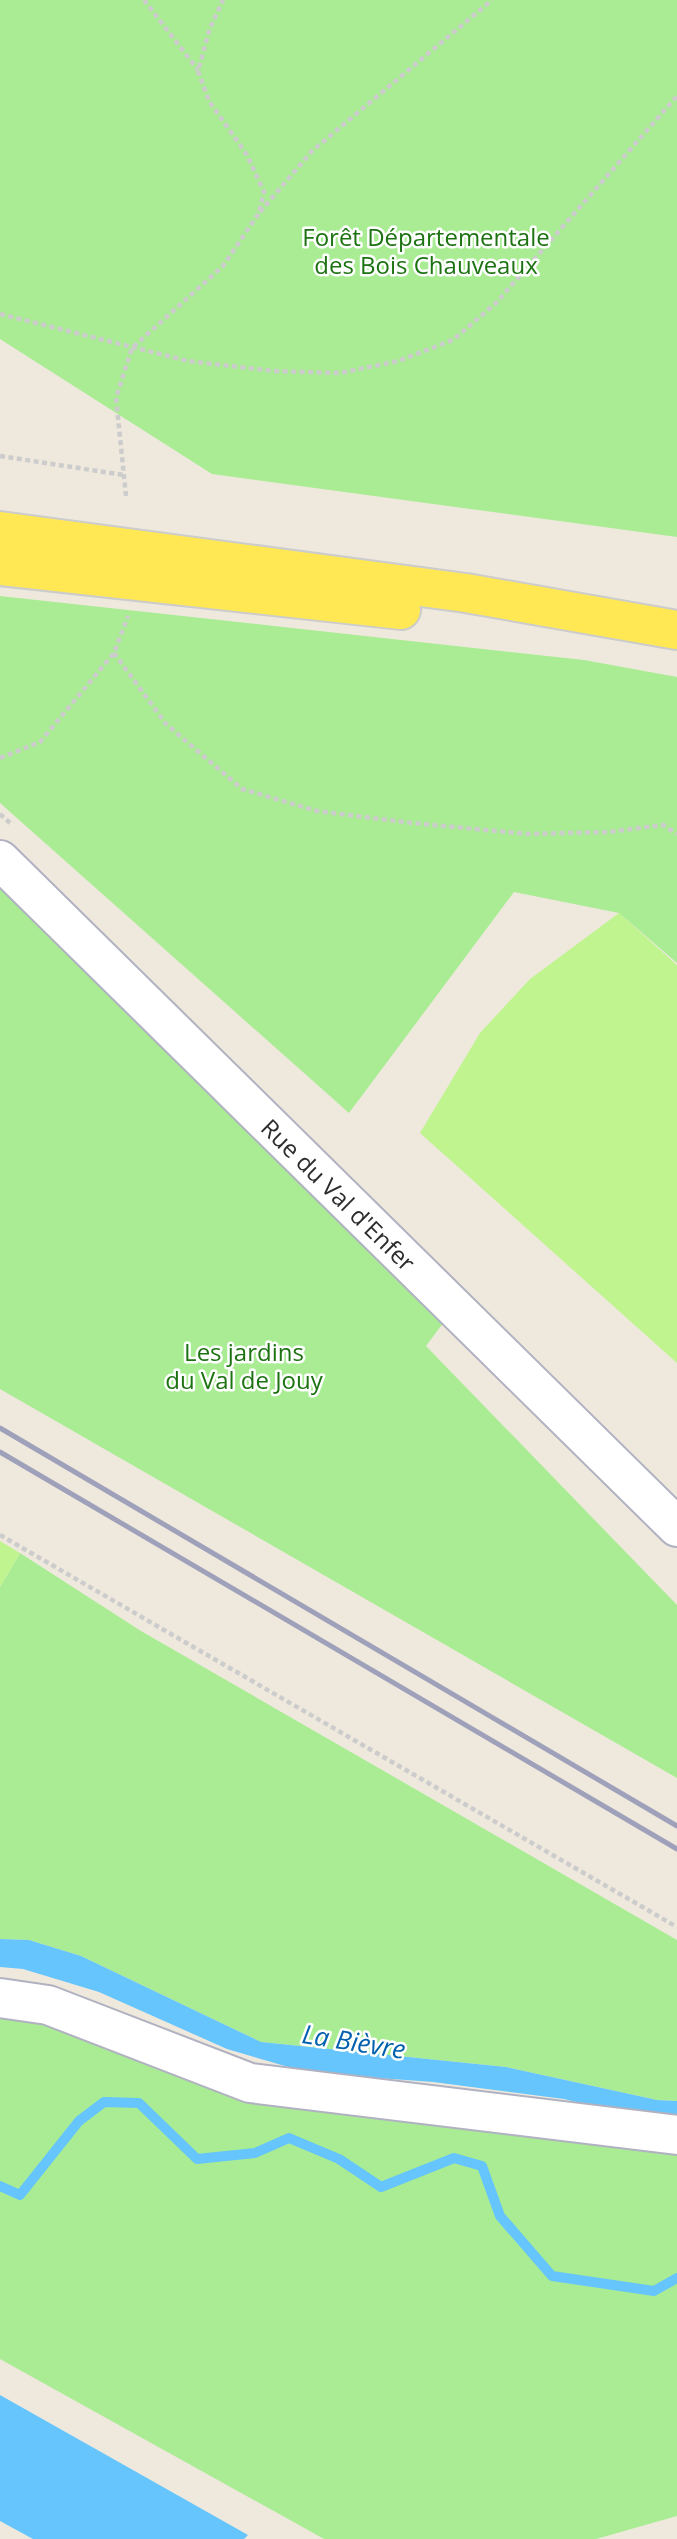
<svg xmlns="http://www.w3.org/2000/svg" width="677" height="2539" viewBox="0 0 677 2539" font-family="'Open Sans',sans-serif">
<rect width="100%" height="100%" fill="#efe9dd"/>
<!-- green -->
<path fill="#a9ec94" d="M 0,0 L 677,0 L 677,537 L 212,474 L 0,339 Z
M 0,596 L 584,660 L 677,677 L 677,963 L 619,913 L 514,892 L 349,1113 L 0,803 Z
M 0,887 L 233,1108 L 447,1318 L 426,1346 L 677,1605 L 677,1778 L 0,1389 Z
M 20,1553 L 141,1631 L 677,1940 L 677,2101 L 657,2100 L 506,2067 L 261,2042 L 81,1956 L 29,1940 L 0,1939 L 0,1587 Z
M 0,2011 L 50,2020 L 202,2079 L 677,2150 L 677,2516 L 596,2539 L 324,2539 L 0,2359 Z"/>
<!-- pitch -->
<path fill="#bff48f" d="M 619,913 L 677,965 L 677,1363 L 420,1133 L 480,1033 L 530,979 Z
M 0,1541 L 20,1553 L 0,1587 Z"/>
<!-- water -->
<path fill="#65c5fc" d="M 0,1939 L 29,1940 L 81,1956 L 261,2042 L 506,2067 L 657,2100 L 677,2101 L 677,2121 L 636,2117 L 564,2099 L 433,2082 L 309,2073 L 227,2049 L 99,1992 L 23,1969 L 0,1967 Z
M 0,2395 L 248,2535 L 244,2539 L 33,2539 L 0,2521 Z"/>
<g fill="none" stroke-linecap="round" stroke-linejoin="round">
<!-- stream -->
<path stroke="#65c5fc" stroke-width="10" d="M 0,2186 L 20,2195 L 79,2121 L 104,2102 L 139,2103 L 197,2159 L 255,2153 L 289,2138 L 339,2159 L 381,2187 L 454,2158 L 482,2166 L 500,2216 L 552,2276 L 654,2291 L 677,2278"/>
<!-- minor casing -->
<g stroke="#b1b2c1" stroke-width="42">
<g id="minor">
<path id="s1" d="M 0,860 L 677,1527"/>
<path d="M 0,1998 L 48,2005 L 250,2083 L 677,2135"/>
</g>
</g>
<!-- major casing -->
<g stroke="#ccc" stroke-width="42">
<path id="major" d="M 0,531 L 466,593 L 677,630
M 0,566 L 401,610"/>
</g>
<!-- path -->
<path stroke="#ccc" stroke-width="4.5" stroke-dasharray="5 3.5" stroke-linecap="butt" d="M 144,0 L 198,70
M 260,212 L 312,151 L 492,0
M 0,314 L 188,361 L 274,371 L 340,373 L 398,361 L 453,340 L 496,303 L 677,96
M 0,456 L 124,475
M 126,496 L 116,398 L 132,348 L 223,266 L 259,213 L 264,192 L 247,155 L 209,101 L 198,71 L 210,28 L 223,0
M 114,653 L 166,724 L 242,789 L 317,811 L 412,823 L 528,834 L 608,832 L 663,825 L 677,834
M 0,758 L 40,742 L 114,653 L 128,616
M 0,814 L 10,823
M 0,1535 L 677,1927"/>
<!-- minor -->
<use href="#minor" stroke="#fff" stroke-width="38"/>
<!-- major -->
<use href="#major" stroke="#ffe853" stroke-width="38"/>
<!-- rail -->
<path stroke="#9fa0b9" stroke-width="5" d="M 0,1428 L 677,1826
M 0,1452 L 677,1849"/>
</g>
<g text-anchor="middle" dominant-baseline="central" stroke-width="5" stroke-linejoin="round" paint-order="stroke">
<!-- park labels -->
<g font-size="24" fill="#1d7312" stroke="#fff">
<text x="426" y="236">Forêt Départementale<tspan x="426" dy="28">des Bois Chauveaux</tspan></text>
<text x="244" y="1351">Les jardins<tspan x="244" dy="28">du Val de Jouy</tspan></text>
</g>
<!-- street labels -->
<g font-size="24" fill="#2c2c2c" stroke="#fff">
<text stroke="none"><textPath href="#s1" startOffset="476">Rue du Val d'Enfer</textPath></text>
</g>
<!-- water labels -->
<g font-size="26" font-style="italic" fill="#0060ad" stroke="#fff">
<text transform="translate(354 2041) rotate(9)">La Bièvre</text>
</g>
</g>
</svg>
